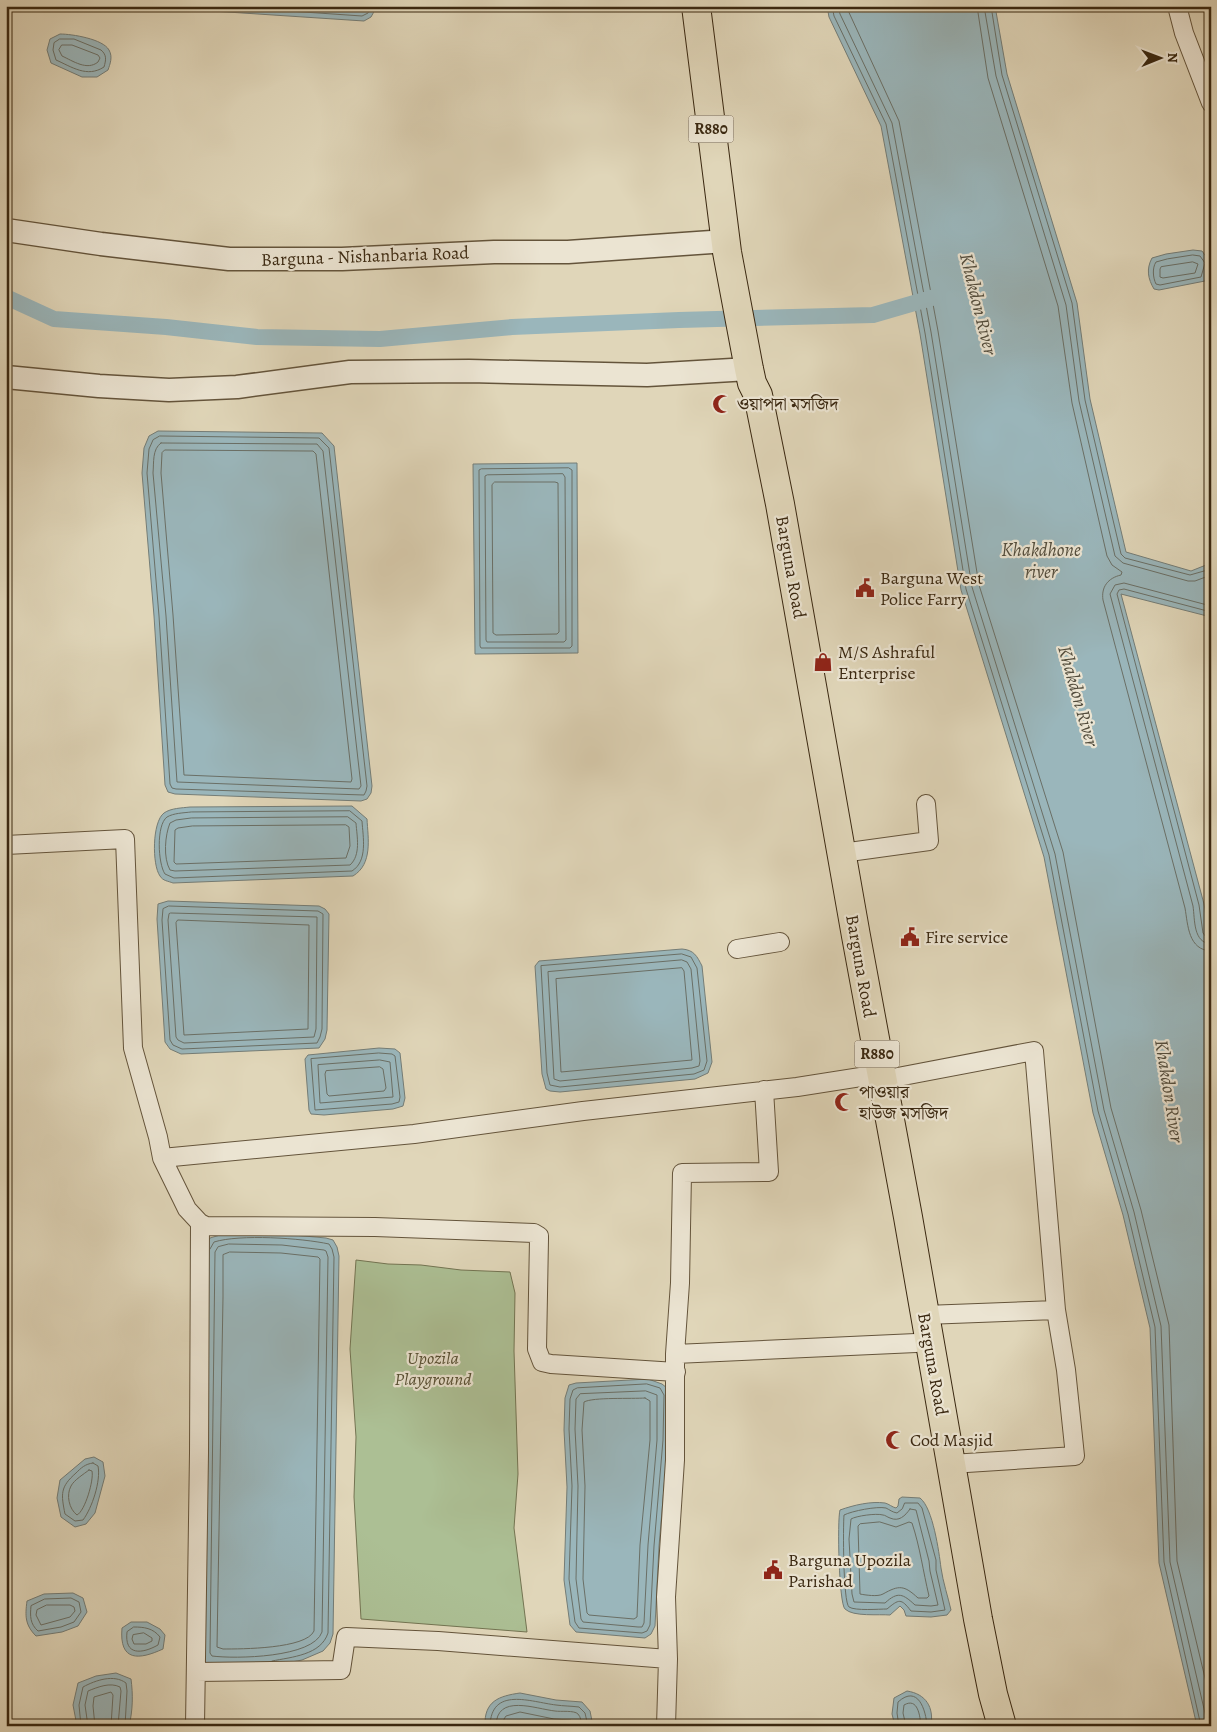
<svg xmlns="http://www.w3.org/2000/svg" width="1217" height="1732" viewBox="0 0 1217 1732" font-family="Alegreya,'Noto Serif Bengali',serif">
<rect width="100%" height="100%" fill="#e0d6b9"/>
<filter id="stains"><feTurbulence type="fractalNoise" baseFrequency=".004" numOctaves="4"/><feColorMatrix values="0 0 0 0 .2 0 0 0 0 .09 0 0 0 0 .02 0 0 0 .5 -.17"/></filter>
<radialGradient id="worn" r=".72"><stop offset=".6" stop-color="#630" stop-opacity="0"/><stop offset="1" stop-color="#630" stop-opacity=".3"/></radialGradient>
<!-- green -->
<path fill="#acbf94" stroke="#737452" d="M 356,1260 L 388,1264 L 421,1265 L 461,1270 L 510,1272 L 515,1293 L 514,1351 L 518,1474 L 514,1528 L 527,1632 L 361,1619 L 354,1497 L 356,1437 L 350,1349 Z"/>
<!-- water -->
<path fill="#9ab6bb" stroke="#747d77" d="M 182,6 L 372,6 L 376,8 L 371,17 L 364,21 L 197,10 Z
M 827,6 L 995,6 L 1007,74 L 1077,303 L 1090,399 L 1126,552 L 1191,571 L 1211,563 L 1211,617 L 1121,594 L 1204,904 L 1211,946 L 1211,1726 L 1197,1726 L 1159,1563 L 1150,1328 L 1123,1215 L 1093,1113 L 1044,857 L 961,590 L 920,334 L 881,126 L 829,17 Z
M 60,34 C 72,34 103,39 109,50 C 113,57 110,64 108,70 L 97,77 L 82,77 L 51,63 L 47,50 L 50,39 Z
M 1193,250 L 1202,251 L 1210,262 L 1205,281 L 1159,290 L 1154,289 C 1148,279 1146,269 1152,258 L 1166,254 Z
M 158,431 L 322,433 L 334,446 L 372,786 L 371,793 L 367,799 L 361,801 L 175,794 L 168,792 L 165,785 L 154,616 L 142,473 L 144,448 L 149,436 Z
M 577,463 L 578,653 L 475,654 L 473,464 Z
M 352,806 L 367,819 C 368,838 373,864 353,876 L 173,883 C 168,881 163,881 160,876 C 152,865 152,822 164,813 C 171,808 182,808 190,807 Z
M 168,901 L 319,906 L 325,909 L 329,914 L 327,1030 L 325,1039 L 319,1048 L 181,1054 L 170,1049 L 165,1042 L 157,919 L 158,904 Z
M 682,949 C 694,950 697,956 702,966 L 712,1062 L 708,1073 L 695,1079 L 560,1092 L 550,1091 L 546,1089 L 542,1074 L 535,966 L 539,961 Z
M 379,1048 L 395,1049 L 400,1053 L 405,1098 L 403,1106 L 393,1109 L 324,1115 L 311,1114 L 309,1110 L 305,1059 L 308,1055 Z
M 227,1233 L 282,1234 L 326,1238 L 333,1240 L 337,1247 L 339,1256 L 333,1634 L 330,1643 L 323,1651 L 302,1660 L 266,1667 L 201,1663 L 204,1249 L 210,1238 Z
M 648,1379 L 662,1384 L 667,1388 L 668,1441 L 659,1546 L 655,1626 L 651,1634 L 645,1638 L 576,1632 L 570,1625 L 564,1580 L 567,1487 L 564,1430 L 565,1398 L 569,1385 L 576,1383 Z
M 94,1457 L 103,1462 L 105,1476 L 95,1513 L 86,1524 L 75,1527 L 61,1517 L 57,1498 L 60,1480 L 85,1459 Z
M 902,1497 L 920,1498 C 933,1508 939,1552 941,1568 C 943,1582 948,1597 951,1610 L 947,1615 L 931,1617 L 906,1616 L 904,1610 L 900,1606 L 890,1615 C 879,1614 853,1617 845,1609 C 839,1604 837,1521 840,1510 C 854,1505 871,1501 885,1503 C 889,1504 892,1507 896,1508 L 898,1506 L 899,1499 Z
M 73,1593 L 83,1598 L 87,1612 L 78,1626 L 62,1632 L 36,1636 C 25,1625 25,1616 27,1601 L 44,1594 Z
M 147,1622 L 160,1629 L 165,1635 L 163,1649 C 139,1660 119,1662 122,1628 L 131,1622 Z
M 116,1673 L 131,1679 C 133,1694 133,1710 129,1726 L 77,1726 L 73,1705 L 78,1683 L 96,1676 Z
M 907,1691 C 926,1694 934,1707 931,1726 L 895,1726 L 892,1714 L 894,1698 Z
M 520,1693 L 556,1700 L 582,1702 L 590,1711 L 593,1726 L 485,1726 C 484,1701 499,1696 520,1693 Z"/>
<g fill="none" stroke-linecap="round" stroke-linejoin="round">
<!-- shore -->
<path stroke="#6a6f66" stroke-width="1" d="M 216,6 L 362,16 L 368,13 L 371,6
M 312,6 L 361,9 L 364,6
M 832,6 L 834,16 L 886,124 L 925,333 L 966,589 L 1049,855 L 1098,1111 L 1128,1214 L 1155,1327 L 1164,1562 L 1201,1726
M 838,6 L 840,14 L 892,123 L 931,332 L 972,587 L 1055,854 L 1104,1110 L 1134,1212 L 1161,1326 L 1170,1562 L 1208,1726
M 846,6 L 899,121 L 938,331 L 979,585 L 1063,852 L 1111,1108 L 1141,1210 L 1169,1325 L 1177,1561 L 1211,1703
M 977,6 L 988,78 L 1058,306 L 1072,403 L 1107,556 L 1112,565 L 1122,572 L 1121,575 C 1108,578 1101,587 1103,600 L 1185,908 C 1188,925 1188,950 1211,951
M 984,6 L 996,76 L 1066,305 L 1079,401 L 1115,556 L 1123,563 L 1188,581 L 1195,581 L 1211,575
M 991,6 L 1002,75 L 1072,303 L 1085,400 L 1121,554 L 1125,558 L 1190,575 L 1211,569
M 60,39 L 74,39 L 101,50 C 107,55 106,60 104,67 C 87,78 72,67 56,60 L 53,50 L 54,43 Z
M 62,45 L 72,45 L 98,55 L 100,58 L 98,62 C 87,71 73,61 62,56 L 59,50 Z
M 1193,255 L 1200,256 L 1205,263 L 1201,277 L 1160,285 L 1156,284 C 1153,278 1152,268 1156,262 L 1167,259 Z
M 1193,262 L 1198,264 L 1195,273 L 1163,278 L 1160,277 L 1160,269 L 1161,267 Z
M 160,436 L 319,438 L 329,448 L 367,786 L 366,791 L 364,795 L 176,789 L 172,788 L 170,784 L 159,616 L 147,473 L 149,449 L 153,440 Z
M 161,443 L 308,444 L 317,444 L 323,451 L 361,786 L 359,789 L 177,782 L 166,616 L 153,473 C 154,463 152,449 161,443 Z
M 165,450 L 308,451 L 313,451 L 316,454 L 352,779 L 351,782 L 184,775 L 173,615 L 161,473 L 162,453 Z
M 569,468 L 572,470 L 572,646 L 570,648 L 481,648 L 480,646 L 479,470 L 481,469 Z
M 563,474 L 565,477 L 566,640 L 564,642 L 487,642 L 486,640 L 485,476 L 487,475 Z
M 495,482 L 555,482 L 558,483 L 559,632 L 557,634 L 496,635 L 493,633 L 492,485 Z
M 1211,606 L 1124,583 L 1115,585 L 1110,594 L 1193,906 C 1195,920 1193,943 1211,944
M 1211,612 L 1124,589 L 1119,590 L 1117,594 L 1199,905 L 1203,933 L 1206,937 L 1211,937
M 350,811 L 362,821 C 363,837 368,861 352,871 L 174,878 L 165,874 C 158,864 156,825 167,817 C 174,813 183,813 191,812 Z
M 348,817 L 356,823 C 357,837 361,855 350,865 L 175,871 L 170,870 C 163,858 165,835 170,823 L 176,820 L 191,818 Z
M 346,825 L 349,827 L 350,846 L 346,858 L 176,864 L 174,862 L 175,830 L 178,828 L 192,826 Z
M 169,906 L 318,911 L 323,914 L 322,1029 L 320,1037 L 317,1043 L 182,1049 L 173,1045 L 170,1040 L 162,920 L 163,909 Z
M 171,913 L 317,917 L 316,1029 L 314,1037 L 184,1043 L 178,1040 L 176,1037 L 168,920 L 169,914 Z
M 178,920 L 309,925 L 308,1029 L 184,1035 L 176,923 Z
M 682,954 L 691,957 L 697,968 L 707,1061 L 704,1070 L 694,1074 L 560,1087 L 550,1085 L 547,1073 L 541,966 Z
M 682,960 L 687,962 L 691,969 L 700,1061 L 699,1066 L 692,1068 L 560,1081 L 554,1079 L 548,972 Z
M 682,968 L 684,971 L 692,1060 L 561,1072 L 556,979 Z
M 379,1053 L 392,1054 L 395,1056 L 400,1097 L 399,1102 L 392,1104 L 315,1110 L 311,1059 Z
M 380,1060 L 390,1062 L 393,1097 L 320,1103 L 318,1065 Z
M 380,1067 L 383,1069 L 386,1088 L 384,1091 L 329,1096 L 327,1094 L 325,1074 L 326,1071 Z
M 229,1244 L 282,1245 L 324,1250 L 326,1251 L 328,1257 L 322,1632 C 313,1658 235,1659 212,1656 L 210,1653 L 215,1252 L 218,1247 Z
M 210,1249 L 214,1242 C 240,1234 301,1238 329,1244 L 332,1249 L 334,1257 L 328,1633 C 321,1655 292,1657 272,1661
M 230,1252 L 281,1253 L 318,1257 L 320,1259 L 314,1631 C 306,1649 241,1649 223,1649 L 217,1647 L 223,1297 L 223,1255 Z
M 647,1384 L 660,1388 L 664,1395 L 663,1440 L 654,1546 L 650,1625 L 647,1631 L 642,1633 L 579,1628 L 575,1622 L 569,1579 L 572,1486 L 569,1429 L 570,1399 L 573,1390 L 577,1388 Z
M 646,1391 L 657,1395 L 657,1440 L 648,1545 L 644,1623 L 642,1627 L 638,1627 L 583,1622 L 581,1619 L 576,1579 L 578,1486 L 575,1429 L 576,1399 L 580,1394 Z
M 645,1398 L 650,1401 L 650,1440 L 640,1545 L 637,1617 L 634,1619 L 589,1615 L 587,1613 L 583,1579 L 585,1486 L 582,1430 L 584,1402 C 593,1397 632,1399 645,1398 Z
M 93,1463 L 98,1466 C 101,1481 92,1508 83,1520 L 75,1521 L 65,1514 C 61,1494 60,1487 76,1473 C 81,1468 85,1464 93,1463 Z
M 89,1470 L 92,1471 C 94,1480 85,1511 77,1515 C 69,1509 66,1495 71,1486 C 74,1480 84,1474 89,1470 Z
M 905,1503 L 918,1503 L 922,1508 L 936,1560 L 936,1570 L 945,1610 L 931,1612 L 911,1611 C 901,1598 899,1599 887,1609 C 879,1609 855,1611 849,1607 C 843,1602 843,1526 844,1515 C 852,1511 877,1506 886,1508 C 890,1510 892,1512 897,1513 L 902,1509 Z
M 910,1509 L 916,1510 L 929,1561 L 930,1571 L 938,1605 L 931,1606 L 915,1605 C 903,1594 898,1591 885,1603 L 854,1602 L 852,1594 L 849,1539 L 851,1519 C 856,1516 876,1513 883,1515 C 885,1515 887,1517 890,1518 C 899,1522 905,1516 910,1509 Z
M 880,1522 L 896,1527 L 909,1522 L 912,1523 C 920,1547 923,1571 929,1596 L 927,1598 L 918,1598 C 904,1585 899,1585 883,1594 C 878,1597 865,1595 860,1594 L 858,1526 L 860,1524 Z
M 45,1599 L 71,1598 L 79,1602 L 81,1612 L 74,1622 L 61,1627 L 38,1631 C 30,1624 30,1616 31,1606 Z
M 47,1605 L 70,1605 L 74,1607 L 75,1611 L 70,1617 L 41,1625 L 36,1615 L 37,1610 Z
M 134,1627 C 144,1627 153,1628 160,1637 L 158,1645 C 142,1654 124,1656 127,1632 Z
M 144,1633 L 152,1638 L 152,1641 L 146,1644 L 134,1644 L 132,1639 L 133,1635 Z
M 81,1726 L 79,1705 L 83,1687 C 96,1680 114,1674 126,1683 L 127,1691 L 125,1726
M 88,1726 L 85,1705 L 88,1691 C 98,1687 110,1682 120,1687 L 121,1691 L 118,1726
M 95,1726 L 93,1706 L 94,1697 L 111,1692 L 113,1695 L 111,1726
M 490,1726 C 491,1686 531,1702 556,1705 C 563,1706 571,1706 579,1707 L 585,1713 L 588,1726
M 496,1726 C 496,1693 536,1709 555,1711 C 561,1712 574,1710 578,1714 C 581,1717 581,1722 582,1726
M 503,1726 L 504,1719 L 506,1716 L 520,1712 L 554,1719 L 571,1720 L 574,1726
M 899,1726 L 897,1713 L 898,1702 C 918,1684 926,1710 927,1726
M 906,1726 L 903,1713 L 904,1705 C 918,1697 920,1716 921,1726"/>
<!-- canal -->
<path stroke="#9ab6bb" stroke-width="16" d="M 6,297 L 54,319 L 166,327 L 257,337 L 380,339 L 512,327 L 679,320 L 873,315 L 935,297"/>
<!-- minor casing -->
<g stroke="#64543b" stroke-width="20">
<path id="minor" d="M 1177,6 L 1184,33 L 1211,103
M 6,845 L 125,839 L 133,1048 L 158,1137 L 162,1158 L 187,1209 L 200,1223 L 206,1226 L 375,1227 L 534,1233 L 539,1236 L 539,1239 L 537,1349 L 542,1362 L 551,1364 L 676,1372
M 842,853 L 929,841 L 926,804
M 737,949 L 780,942
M 882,1080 L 1034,1051 L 1056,1310 L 925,1315
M 162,1158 L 414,1134 L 583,1111 L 797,1087 L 867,1076
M 675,1354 L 680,1283 L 682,1173 L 769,1172 L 764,1090
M 951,1464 L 1075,1456 L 1066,1370 L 1056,1310
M 196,1672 L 341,1670 L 346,1637 L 438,1641 L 668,1659
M 195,1726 L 199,1453 L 200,1223
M 666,1726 L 668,1659 L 666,1597 L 675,1460 L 675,1354 L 916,1343"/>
</g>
<!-- tertiary casing -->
<g stroke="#64543b" stroke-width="25">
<path id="tertiary" d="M 6,230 L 101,244 L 229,259 L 342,259 L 494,252 L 568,252 L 726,241
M 6,377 L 99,386 L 169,390 L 237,387 L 350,372 L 469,371 L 647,375 L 749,369"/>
</g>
<!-- primary casing -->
<g stroke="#3a2811" stroke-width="30">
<path id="primary" d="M 696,6 L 727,252 L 749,369 L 752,383 L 758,395 L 780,504 L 856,936 L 908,1217 L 978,1619 L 993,1694 L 1002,1726"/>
</g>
<!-- minor -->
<use href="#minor" stroke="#ebe4d2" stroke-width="18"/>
<!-- tertiary -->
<use href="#tertiary" stroke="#ebe4d2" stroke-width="22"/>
<!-- primary -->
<use href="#primary" stroke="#e0d6b9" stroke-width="28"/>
</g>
<!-- icons -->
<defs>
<g id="mosque-bare" transform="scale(1.5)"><path d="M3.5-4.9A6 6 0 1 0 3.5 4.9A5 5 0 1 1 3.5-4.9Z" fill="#8f2418" stroke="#ebe4d2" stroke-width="2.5" paint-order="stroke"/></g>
<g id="civic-bare" transform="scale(1.5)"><path d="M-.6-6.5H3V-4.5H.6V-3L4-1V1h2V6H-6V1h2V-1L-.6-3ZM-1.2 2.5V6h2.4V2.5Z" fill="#8f2418" stroke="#ebe4d2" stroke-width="2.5" paint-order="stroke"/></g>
<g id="shop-bare" transform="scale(1.5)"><path d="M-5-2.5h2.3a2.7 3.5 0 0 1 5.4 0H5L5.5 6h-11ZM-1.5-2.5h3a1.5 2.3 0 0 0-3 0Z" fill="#8f2418" stroke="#ebe4d2" stroke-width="2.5" paint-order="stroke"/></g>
</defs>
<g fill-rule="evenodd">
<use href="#mosque-bare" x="722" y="404"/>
<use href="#civic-bare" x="865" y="588"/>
<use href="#shop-bare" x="823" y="662"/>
<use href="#civic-bare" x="910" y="937"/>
<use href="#mosque-bare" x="844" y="1102"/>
<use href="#mosque-bare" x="895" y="1440"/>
<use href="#civic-bare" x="773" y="1570"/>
</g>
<g text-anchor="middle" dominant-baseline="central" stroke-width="4.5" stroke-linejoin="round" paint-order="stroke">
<!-- shield labels -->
<g fill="#ebe4d2" stroke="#6f604b" stroke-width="1">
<rect x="688.5" y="115.5" width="45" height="27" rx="4"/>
<rect x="854.5" y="1040.5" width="45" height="27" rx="4"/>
</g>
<g font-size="16" font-weight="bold" fill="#3a2811">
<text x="711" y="129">R880</text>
<text x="877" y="1054">R880</text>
</g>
<!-- street labels -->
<g font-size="18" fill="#3a2811" stroke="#ebe4d2">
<text transform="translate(365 256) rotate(-2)">Barguna - Nishanbaria Road</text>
<text transform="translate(791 567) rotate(80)">Barguna Road</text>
<text transform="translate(861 966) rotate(80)">Barguna Road</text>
<text transform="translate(933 1364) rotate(80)">Barguna Road</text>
</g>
<!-- poi labels -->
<g font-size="18" fill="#3a2811" stroke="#ebe4d2" text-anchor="start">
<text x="737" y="404">ওয়াপদা মসজিদ</text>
<text x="880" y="578">Barguna West<tspan x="880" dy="21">Police Farry</tspan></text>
<text x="838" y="652">M/S Ashraful<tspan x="838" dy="21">Enterprise</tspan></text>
<text x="925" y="937">Fire service</text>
<text x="859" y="1092">পাওয়ার<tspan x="859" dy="21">হাউজ মসজিদ</tspan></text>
<text x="910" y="1440">Cod Masjid</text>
<text x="788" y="1560">Barguna Upozila<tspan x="788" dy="21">Parishad</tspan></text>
</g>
<!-- park labels -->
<g font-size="18" font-style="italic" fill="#564e32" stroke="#ebe4d2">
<text x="433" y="1358">Upozila<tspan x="433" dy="21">Playground</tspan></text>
</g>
<!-- water labels -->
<g font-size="19" font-style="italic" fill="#524c3c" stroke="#ebe4d2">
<text transform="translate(978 304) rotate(76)">Khakdon River</text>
<text x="1041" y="550">Khakdhone<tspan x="1041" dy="22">river</tspan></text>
<text transform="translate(1078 696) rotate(74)">Khakdon River</text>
<text transform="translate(1169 1091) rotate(81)">Khakdon River</text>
</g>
</g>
<!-- margin -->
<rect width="1217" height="1732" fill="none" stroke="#e0d6b9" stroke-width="25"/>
<rect x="8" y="8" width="1202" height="1717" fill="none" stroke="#3a2811" stroke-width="2.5"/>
<rect x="12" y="12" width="1192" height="1707" fill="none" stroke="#3a2811"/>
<!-- north arrow -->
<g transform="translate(1160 58) rotate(89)" stroke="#ebe4d2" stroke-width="4" paint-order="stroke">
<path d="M0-4L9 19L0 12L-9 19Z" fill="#3a2811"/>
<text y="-8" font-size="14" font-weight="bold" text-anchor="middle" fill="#3a2811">N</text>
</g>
<rect width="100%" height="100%" filter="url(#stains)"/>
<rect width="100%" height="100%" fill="url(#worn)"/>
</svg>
